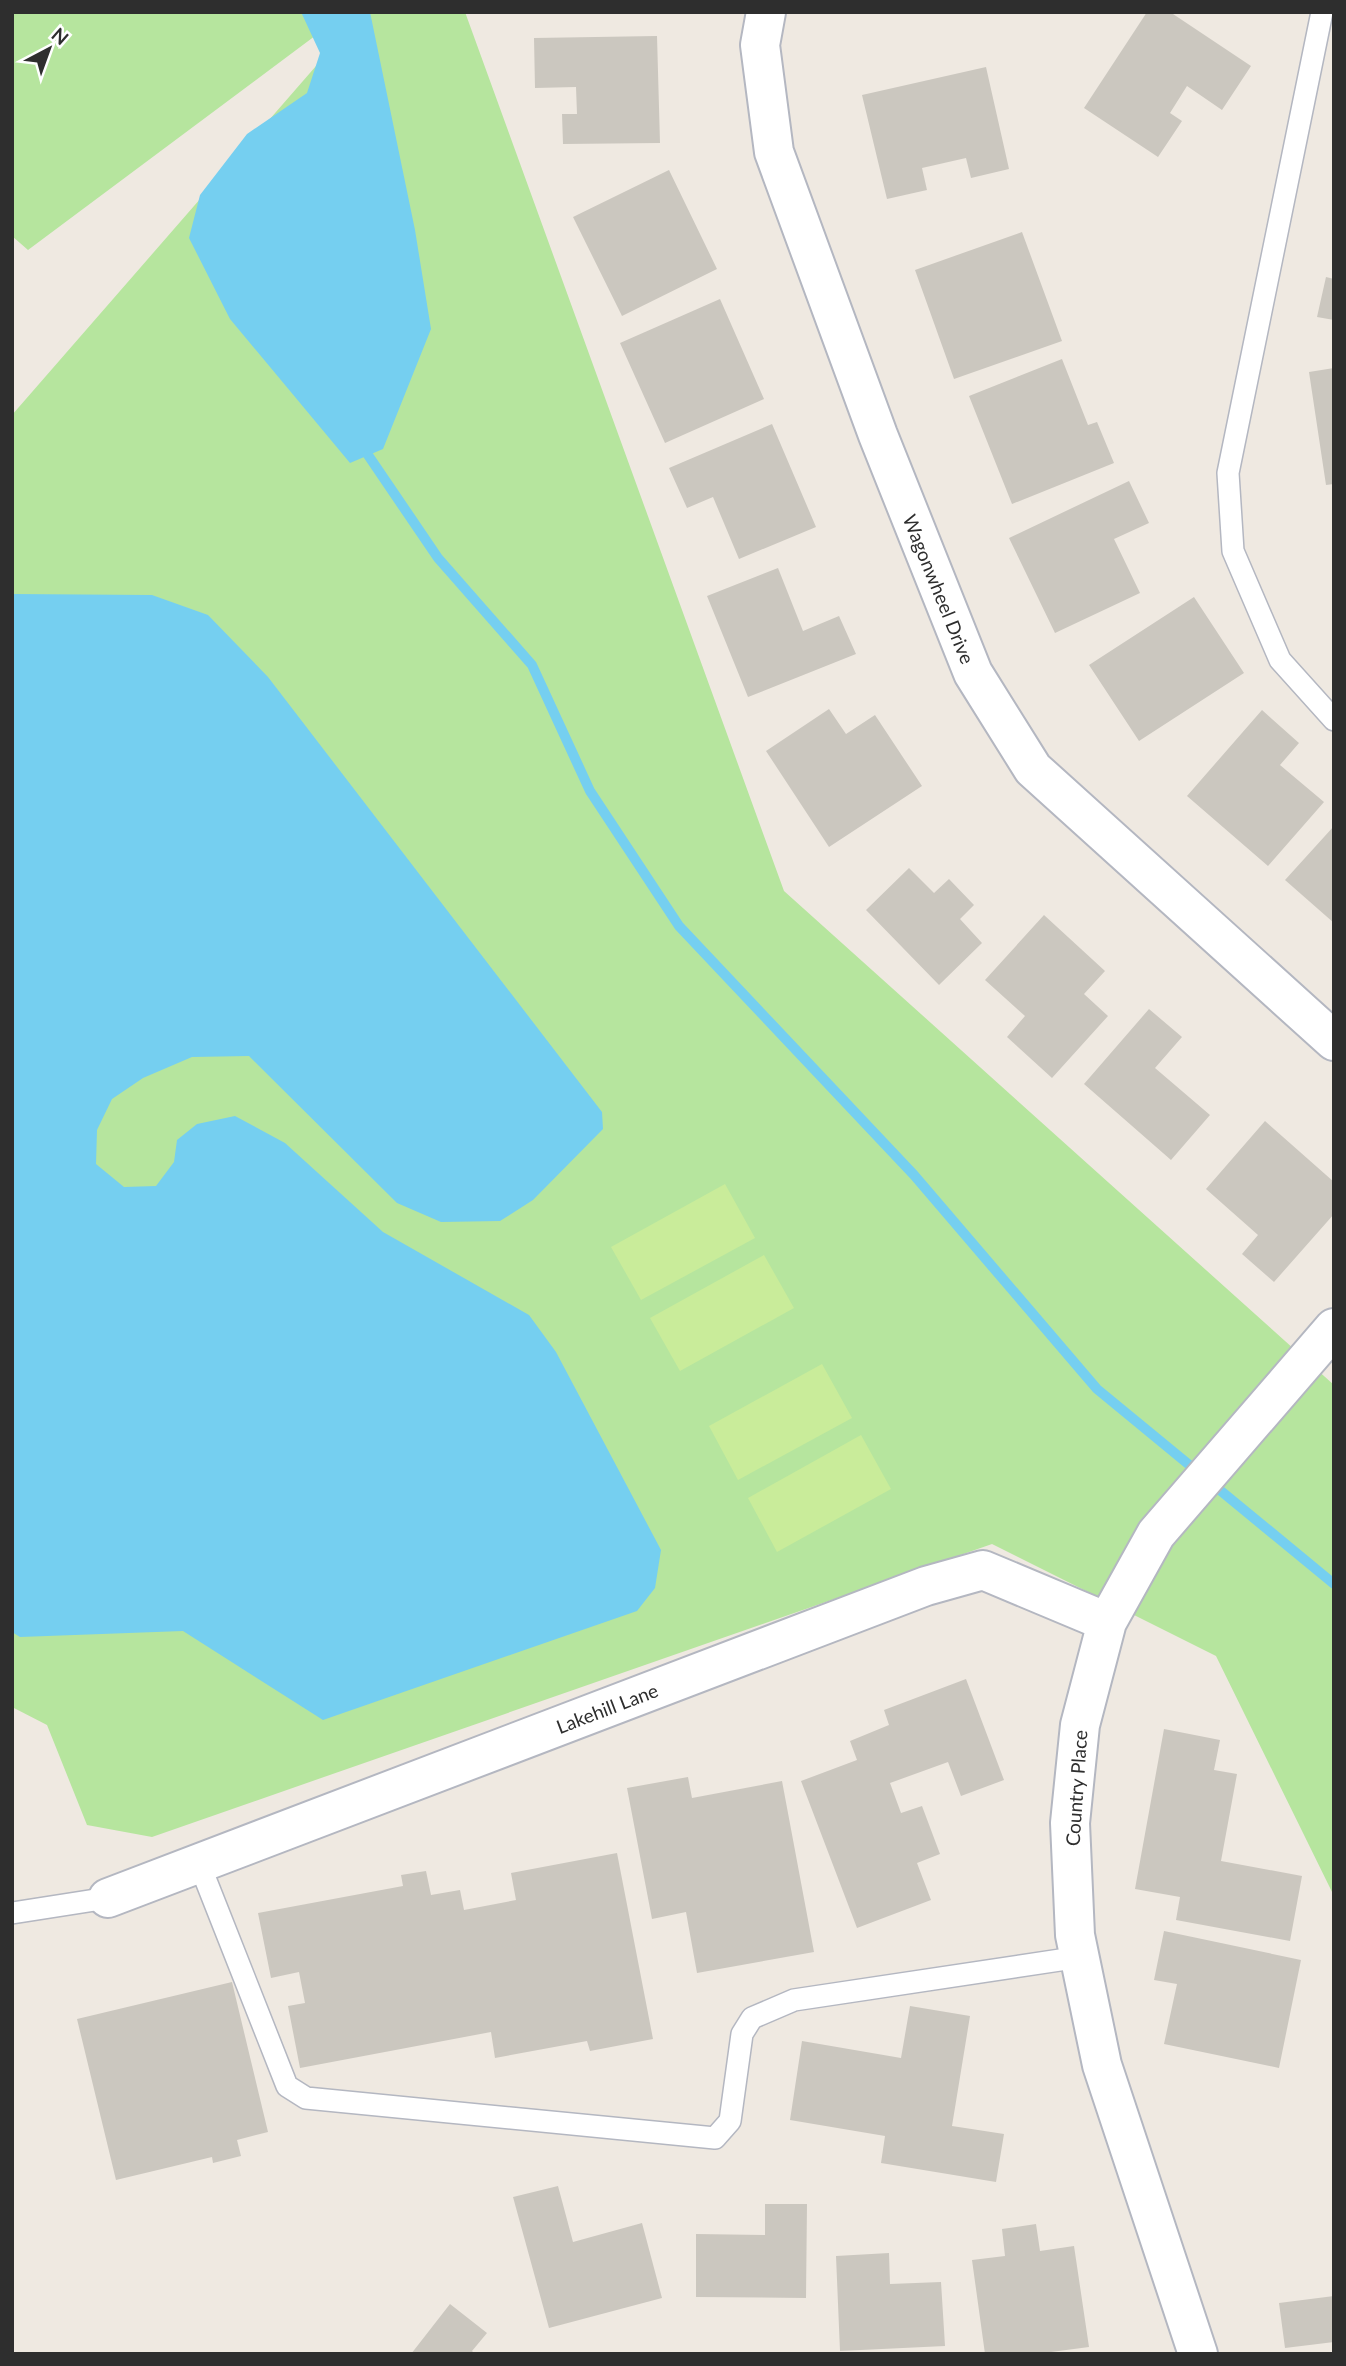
<svg xmlns="http://www.w3.org/2000/svg" width="1346" height="2366" viewBox="0 0 1346 2366" font-family="Lato,sans-serif">
<rect width="100%" height="100%" fill="#efe9e1"/>
<!-- green -->
<path fill="#b6e59e" d="M 12,12 L 347,12 L 28,250 L 12,236 Z
M 363,12 L 465,12 L 784,891 L 1334,1385 L 1334,1896 L 1216,1656 L 992,1544 L 152,1837 L 87,1825 L 47,1725 L 12,1707 L 12,415 Z"/>
<!-- pitch -->
<path fill="#c9ec9a" d="M 725,1184 L 755,1238 L 641,1300 L 611,1247 Z
M 764,1255 L 794,1308 L 680,1371 L 650,1318 Z
M 822,1364 L 852,1418 L 738,1480 L 709,1426 Z
M 861,1435 L 891,1489 L 777,1552 L 748,1498 Z"/>
<!-- water -->
<path fill="#75cff0" d="M 301,12 L 370,12 L 415,230 L 431,329 L 383,449 L 350,463 L 230,319 L 189,238 L 200,195 L 247,134 L 307,93 L 320,53 Z
M 12,594 L 152,595 L 208,615 L 268,677 L 602,1112 L 603,1129 L 533,1200 L 500,1221 L 441,1222 L 397,1203 L 249,1056 L 192,1057 L 143,1078 L 112,1099 L 97,1130 L 96,1164 L 124,1187 L 156,1186 L 174,1162 L 177,1140 L 197,1124 L 235,1116 L 285,1143 L 383,1232 L 529,1315 L 556,1352 L 661,1550 L 655,1588 L 637,1611 L 323,1720 L 183,1631 L 20,1637 L 12,1632 Z"/>
<g fill="none" stroke-linecap="round" stroke-linejoin="round">
<!-- stream -->
<path stroke="#75cff0" stroke-width="10" d="M 368,455 L 438,558 L 532,665 L 590,791 L 679,926 L 914,1175 L 1097,1389 L 1334,1584"/>
</g>
<!-- building -->
<path fill="#cbc7bf" d="M 1147,12 L 1170,12 L 1251,66 L 1222,110 L 1187,86 L 1170,113 L 1182,121 L 1158,157 L 1084,108 Z
M 657,36 L 660,143 L 563,144 L 562,114 L 577,114 L 576,87 L 535,88 L 534,38 Z
M 986,67 L 1009,169 L 971,178 L 966,158 L 922,168 L 927,190 L 887,199 L 862,95 Z
M 669,170 L 717,269 L 622,316 L 573,217 Z
M 1022,232 L 1062,341 L 954,379 L 915,270 Z
M 1326,277 L 1334,279 L 1334,320 L 1317,317 Z
M 720,299 L 764,399 L 665,443 L 620,343 Z
M 1062,359 L 1088,425 L 1097,422 L 1114,463 L 1012,504 L 969,396 Z
M 1334,368 L 1334,484 L 1326,485 L 1309,372 Z
M 772,424 L 816,527 L 739,559 L 713,497 L 687,508 L 669,468 Z
M 1129,481 L 1149,523 L 1114,539 L 1140,593 L 1055,633 L 1009,538 Z
M 778,568 L 803,631 L 839,616 L 856,654 L 748,697 L 707,596 Z
M 1194,597 L 1244,673 L 1139,741 L 1089,665 Z
M 829,709 L 846,734 L 875,715 L 922,786 L 829,847 L 766,751 Z
M 1262,710 L 1299,743 L 1280,765 L 1324,802 L 1268,866 L 1187,796 Z
M 1334,826 L 1334,923 L 1285,880 Z
M 909,868 L 934,893 L 949,879 L 974,905 L 960,919 L 982,943 L 939,985 L 866,910 Z
M 1044,915 L 1105,971 L 1084,994 L 1108,1016 L 1052,1078 L 1007,1037 L 1025,1016 L 985,980 Z
M 1149,1009 L 1182,1037 L 1155,1068 L 1210,1115 L 1171,1160 L 1084,1084 Z
M 1265,1121 L 1334,1182 L 1334,1214 L 1274,1282 L 1242,1254 L 1258,1235 L 1206,1189 Z
M 966,1679 L 1004,1780 L 961,1796 L 948,1762 L 890,1783 L 901,1813 L 922,1806 L 940,1854 L 917,1863 L 931,1900 L 857,1928 L 801,1781 L 857,1760 L 850,1741 L 889,1725 L 884,1710 Z
M 1164,1729 L 1220,1740 L 1214,1770 L 1237,1774 L 1221,1861 L 1302,1876 L 1290,1941 L 1176,1920 L 1180,1897 L 1135,1889 Z
M 688,1777 L 692,1798 L 782,1781 L 814,1952 L 697,1973 L 686,1912 L 652,1919 L 627,1788 Z
M 617,1853 L 653,2039 L 590,2051 L 587,2041 L 495,2058 L 491,2032 L 300,2068 L 288,2006 L 305,2003 L 299,1972 L 271,1978 L 258,1913 L 403,1886 L 401,1875 L 426,1871 L 431,1895 L 460,1890 L 464,1910 L 516,1900 L 511,1873 Z
M 1164,1931 L 1301,1960 L 1279,2068 L 1164,2044 L 1177,1984 L 1154,1980 Z
M 232,1982 L 268,2132 L 237,2140 L 241,2156 L 213,2163 L 212,2157 L 116,2180 L 77,2019 Z
M 910,2006 L 970,2016 L 952,2126 L 1004,2134 L 996,2182 L 881,2163 L 885,2136 L 790,2120 L 802,2041 L 901,2058 Z
M 558,2186 L 573,2242 L 642,2223 L 662,2298 L 549,2328 L 513,2197 Z
M 765,2204 L 807,2204 L 806,2298 L 696,2297 L 696,2234 L 765,2235 Z
M 1036,2224 L 1040,2251 L 1074,2246 L 1089,2347 L 1036,2354 L 985,2354 L 972,2260 L 1005,2256 L 1002,2229 Z
M 889,2253 L 890,2284 L 941,2282 L 945,2346 L 840,2351 L 836,2256 Z
M 1334,2296 L 1334,2342 L 1285,2348 L 1279,2303 Z
M 450,2304 L 487,2333 L 472,2351 L 475,2354 L 411,2354 Z"/>
<g fill="none" stroke-linecap="round" stroke-linejoin="round">
<!-- lane casing -->
<g stroke="#b4b7c1" stroke-width="24">
<path id="lane" d="M 1322,12 L 1228,473 L 1233,551 L 1280,660 L 1334,720
M 199,1863 L 287,2086 L 306,2098 L 715,2138 L 730,2121 L 742,2034 L 752,2018 L 794,2000 L 1080,1957
M 12,1913 L 108,1898"/>
</g>
<!-- street casing -->
<g stroke="#b4b7c1" stroke-width="42">
<path id="street" d="M 766,12 L 760,45 L 774,152 L 878,435 L 973,673 L 1033,769 L 1334,1041
M 108,1898 L 926,1586 L 983,1570 L 1107,1622
M 1198,2354 L 1102,2065 L 1075,1935 L 1070,1823 L 1080,1725 L 1107,1622 L 1156,1534 L 1334,1328"/>
</g>
<!-- lane -->
<use href="#lane" stroke="#fff" stroke-width="21"/>
<!-- street -->
<use href="#street" stroke="#fff" stroke-width="38"/>
</g>
<g text-anchor="middle" dominant-baseline="central" stroke-width="6" stroke-linejoin="round" paint-order="stroke">
<!-- street labels -->
<g font-size="19" fill="#2e2e2e" stroke="#fff">
<text transform="translate(939 589) rotate(68)">Wagonwheel Drive</text>
<text transform="translate(607 1708) rotate(-21)">Lakehill Lane</text>
<text transform="translate(1076 1788) rotate(-86)">Country Place</text>
</g>
</g>
<!-- border -->
<rect width="1346" height="2366" fill="none" stroke="#2e2e2e" stroke-width="28"/>
<!-- north arrow -->
<g transform="translate(49 49) rotate(41)" stroke="#ffffff" stroke-width="5" paint-order="stroke">
<path d="M0-5L12 26L0 18L-12 26Z" fill="#2e2e2e"/>
<text y="-10" font-size="19" font-weight="bold" text-anchor="middle" fill="#2e2e2e">N</text>
</g>
</svg>
